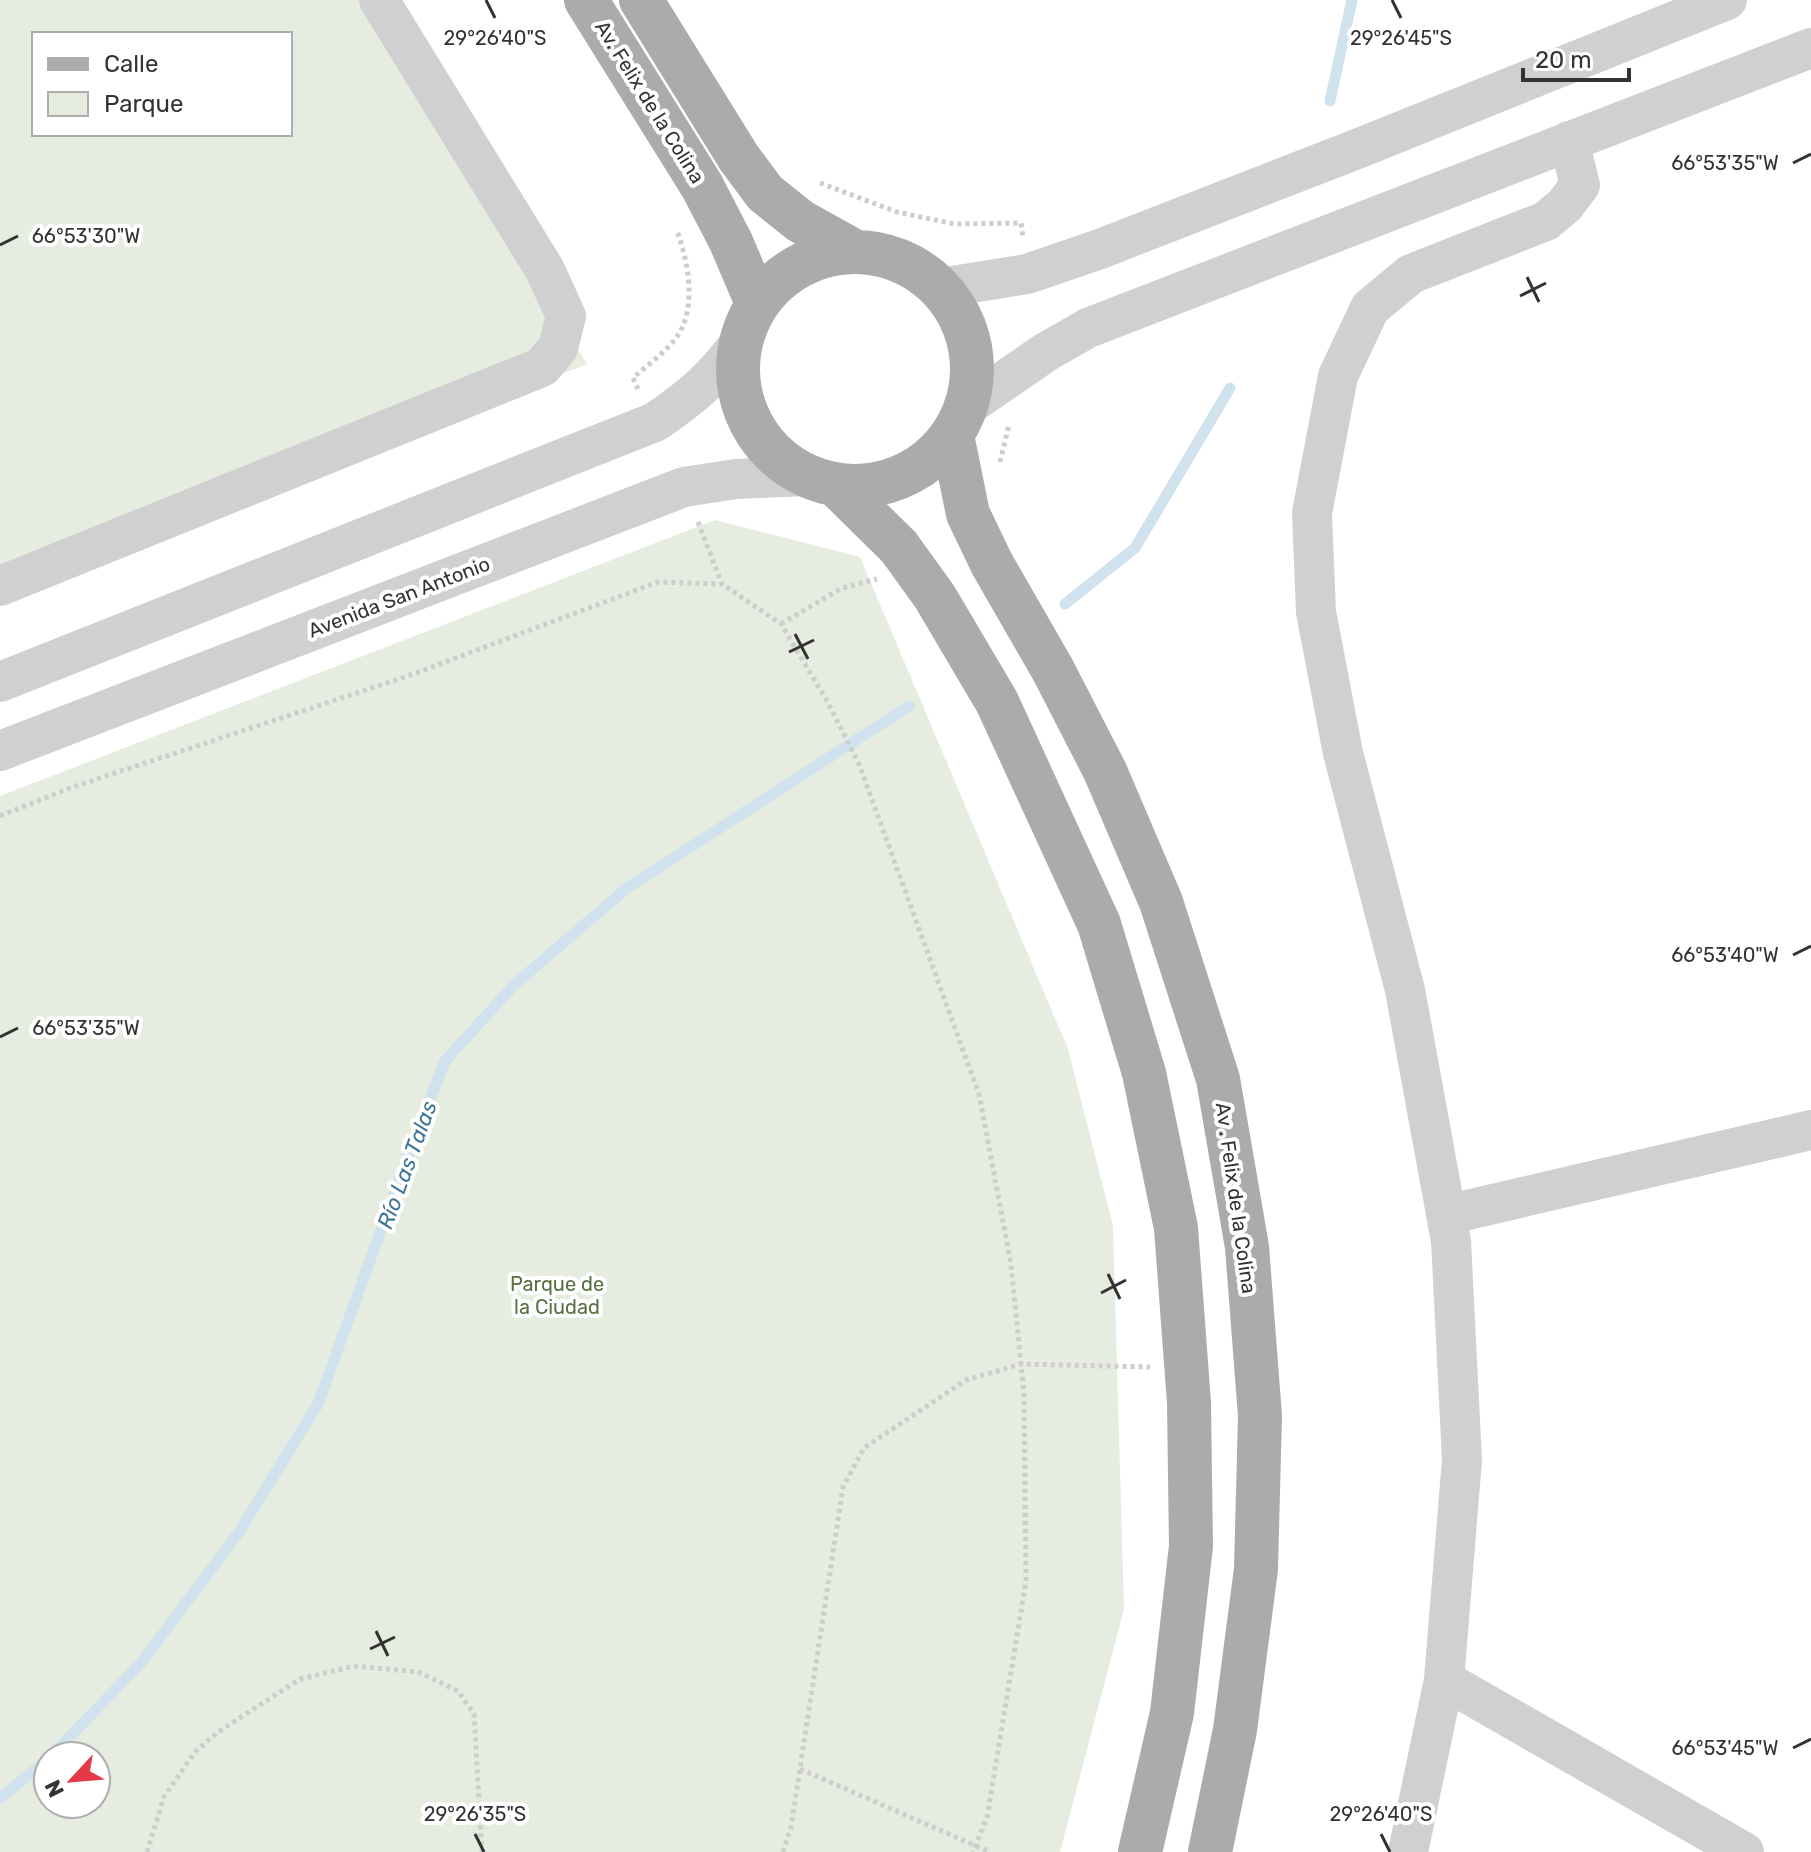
<svg xmlns="http://www.w3.org/2000/svg" width="1811" height="1852" viewBox="0 0 1811 1852" font-family="Rubik,sans-serif">
<rect width="100%" height="100%" fill="#fff"/>
<!-- green -->
<path fill="#e6ecdf" fill-rule="evenodd" d="M 0,0 L 364,0 L 587,364 L 0,598 ZM 34,34 L 290,34 L 290,134 L 34,134 Z
M 715,520 L 860,557 L 1068,1049 L 1113,1226 L 1124,1609 L 1060,1852 L 0,1852 L 0,796 ZM 48,1756 L 96,1756 L 96,1804 L 48,1804 Z"/>
<g fill="none" stroke-linecap="round" stroke-linejoin="round">
<!-- stream -->
<path stroke="#cfe2ee" stroke-width="11" d="M 1330,101 L 1352,0
M 1065,604 L 1135,548 L 1230,388
M 51,1756 L 142,1662 L 239,1532 L 318,1404 L 405,1164 L 445,1061 L 514,985 L 627,888 L 909,706
M 0,1798 L 48,1759"/>
<!-- path -->
<path stroke="#cdcdcd" stroke-width="5" stroke-dasharray="4 4" stroke-linecap="butt" d="M 820,183 L 897,212 L 954,224 L 1021,223 L 1023,237
M 638,389 L 633,378 C 647,365 668,351 678,335 C 697,307 688,260 677,231
M 1000,462 L 1009,425
M 698,522 L 722,584
M 781,624 L 842,588 L 877,579
M 0,816 L 70,788 L 405,677 L 658,582 L 722,584 L 781,624 L 827,701 L 859,764 L 979,1094 L 1011,1264 L 1024,1394 L 1026,1581 L 987,1817 L 973,1852
M 800,1769 L 990,1852
M 147,1852 L 164,1797 L 194,1753 L 218,1732 L 300,1679 L 354,1666 L 418,1672 L 458,1691 L 474,1714 L 482,1852
M 783,1852 L 791,1827 L 843,1487 L 864,1448 L 966,1380 L 1021,1364 L 1150,1367"/>
<!-- minor -->
<path stroke="#d0d0d0" stroke-width="40" d="M 940,288 L 1027,274 L 1100,249 L 1362,147 L 1727,0
M 966,407 L 1046,352 L 1088,328 L 1811,48
M 0,586 L 542,367 L 558,348 L 566,316 L 545,270 L 379,0
M 0,682 L 655,422 C 692,397 713,379 739,344
M 0,751 L 684,487 L 736,479 L 806,476
M 1446,1215 L 1811,1130
M 1444,1680 L 1744,1852
M 1408,1852 L 1444,1680 L 1462,1460 L 1451,1241 L 1405,990 L 1343,753 L 1316,612 L 1312,513 L 1338,376 L 1370,308 L 1411,274 L 1546,221 L 1565,205 L 1580,185 L 1569,141"/>
<!-- major -->
<path stroke="#ababab" stroke-width="44" d="M 586,0 L 702,186 L 731,242 L 757,303
M 641,0 L 739,158 L 765,193 L 800,221 L 854,251
M738 369a117 117 0 1 1 234 0a117 117 0 1 1-234 0Z
M 952,435 L 968,514 L 992,564 L 1053,670 L 1105,771 L 1161,902 L 1218,1079 L 1247,1247 L 1260,1416 L 1256,1569 L 1235,1730 L 1210,1852
M 836,485 L 899,547 L 935,597 L 997,702 L 1099,924 L 1144,1073 L 1176,1228 L 1189,1403 L 1191,1546 L 1172,1713 L 1140,1852"/>
</g>
<!-- ticks -->
<path fill="none" stroke="#333" stroke-width="3" d="M 486,0 L 495,18M 1392,0 L 1401,18M 1793,163 L 1811,154M 0,245 L 18,236M 1527,277 L 1539,302M 1520,296 L 1546,283M 795,634 L 808,659M 789,652 L 814,640M 1793,955 L 1811,946M 0,1037 L 18,1028M 1108,1274 L 1120,1299M 1101,1293 L 1126,1280M 376,1631 L 388,1656M 370,1649 L 395,1637M 1793,1748 L 1811,1739M 475,1834 L 484,1852M 1381,1834 L 1390,1852"/>
<g text-anchor="middle" dominant-baseline="central" stroke-width="8" stroke-linejoin="round" paint-order="stroke">
<!-- street labels -->
<g font-size="20" fill="#333" stroke="#fff">
<text transform="translate(650 102) rotate(58)">Av. Felix de la Colina</text>
<text transform="translate(399 597) rotate(-21)">Avenida San Antonio</text>
<text transform="translate(1236 1198) rotate(82)">Av . Felix de la Colina</text>
</g>
<!-- park labels -->
<g font-size="20" fill="#56703f" stroke="#fff">
<text x="557" y="1284">Parque de<tspan x="557" dy="23">la Ciudad</tspan></text>
</g>
<!-- water labels -->
<g font-size="22" font-style="italic" fill="#3f7597" stroke="#fff">
<text transform="translate(407 1165) rotate(-70)">Río Las Talas</text>
</g>
</g>
<g font-size="20" text-anchor="middle" fill="#333" stroke="#fff" stroke-width="8" stroke-linejoin="round" paint-order="stroke">
<text x="495" y="45">29°26'40"S</text>
<text x="1401" y="45">29°26'45"S</text>
<text x="1725" y="170">66°53'35"W</text>
<text x="86" y="243">66°53'30"W</text>
<text x="1725" y="962">66°53'40"W</text>
<text x="86" y="1035">66°53'35"W</text>
<text x="1725" y="1755">66°53'45"W</text>
<text x="475" y="1821">29°26'35"S</text>
<text x="1381" y="1821">29°26'40"S</text>
</g>
<!-- legend -->
<rect x="32" y="32" width="260" height="104" fill="#ffffff" stroke="#adadad" stroke-width="2"/>
<rect x="48" y="58" width="40" height="12" fill="#ababab" stroke="#adadad" stroke-width="2"/>
<text x="104" y="72" font-size="24" fill="#333333">Calle</text>
<rect x="48" y="92" width="40" height="24" fill="#e6ecdf" stroke="#adadad" stroke-width="2"/>
<text x="104" y="112" font-size="24" fill="#333333">Parque</text>
<!-- north arrow -->
<g transform="translate(72 1780) rotate(244)"><circle r="38" fill="#ffffff" stroke="#adadad" stroke-width="2"/>
<path d="M0-6L14 30L0 20L-14 30Z" fill="#e63946"/>
<text y="-12" font-size="22" font-weight="bold" text-anchor="middle" fill="#333333">N</text>
</g>
<!-- scale -->
<path d="M1523 68v12h106v-12" fill="none" stroke="#333333" stroke-width="4"/>
<text x="1535" y="68" font-size="24" fill="#333333" stroke="#ffffff" stroke-width="6" paint-order="stroke">20 m</text>
</svg>
